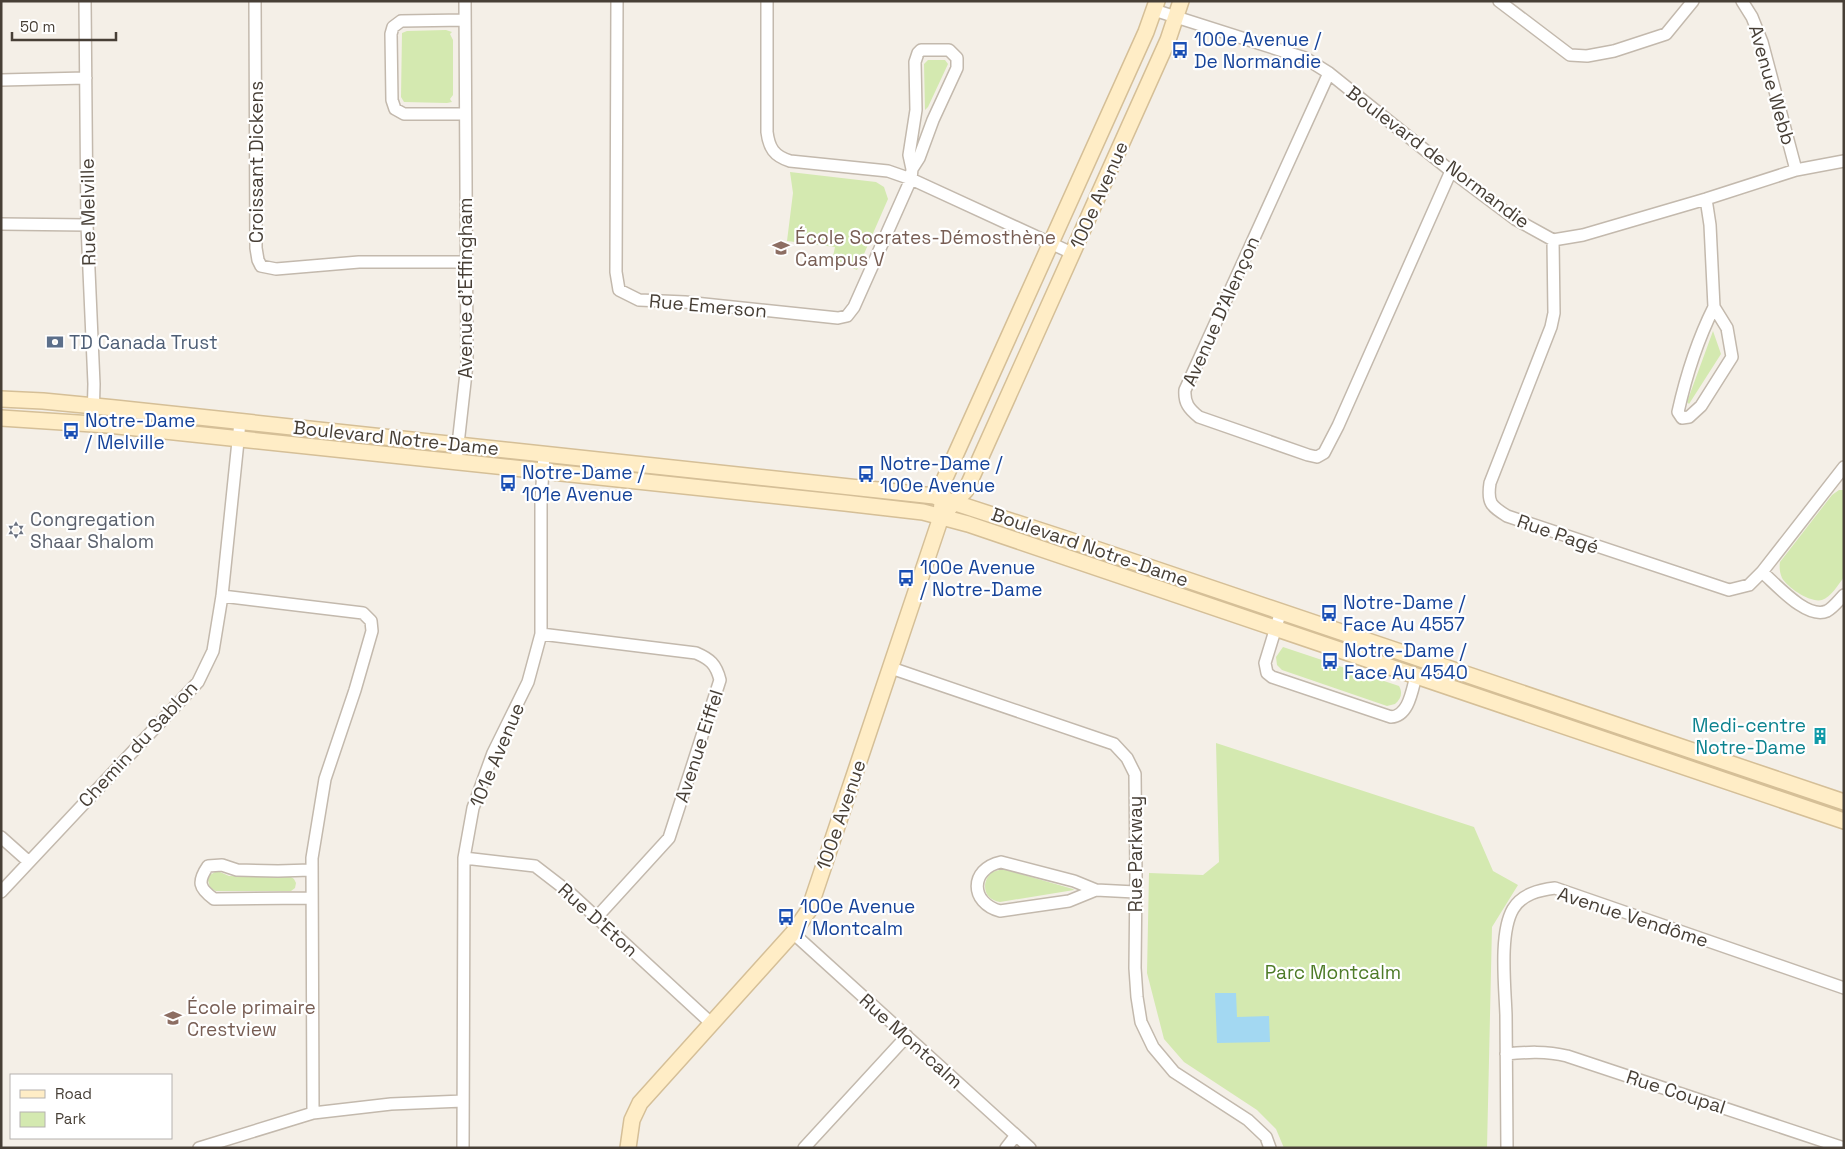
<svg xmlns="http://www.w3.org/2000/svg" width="1845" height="1149" viewBox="0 0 1845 1149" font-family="'Space Grotesk',sans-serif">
<rect width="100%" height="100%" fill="#f4efe7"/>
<!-- green -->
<path fill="#d4e9b0" d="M 446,30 L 452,32 L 450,34 L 453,40 L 453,95 L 450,99 L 452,102 L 447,103 L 404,102 L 401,97 L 402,33 L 407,31 Z
M 928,60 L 945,60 L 948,64 L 928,107 L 925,110 L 924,64 Z
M 790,172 L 876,182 L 884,187 L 888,199 L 857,270 L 844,264 L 832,261 L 835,247 L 787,241 L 793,193 Z
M 1713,331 L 1721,354 L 1689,404 L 1687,402 Z
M 1839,490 L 1844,490 L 1844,577 C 1838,585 1831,597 1822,600 C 1810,603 1788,588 1782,578 C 1780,573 1779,568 1780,562 L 1832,495 Z
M 1283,647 L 1322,660 L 1321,665 L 1329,668 L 1330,663 L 1399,686 C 1403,693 1401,699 1395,704 L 1387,706 L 1282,670 L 1277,665 L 1276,657 Z
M 1216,743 L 1474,827 L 1493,871 L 1518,885 L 1492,927 L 1487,1148 L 1284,1148 L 1276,1129 L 1257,1110 L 1184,1062 L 1164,1039 L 1147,973 L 1149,873 L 1203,875 L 1219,862 Z
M 1003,869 L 1073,889 L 1074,890 L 1000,902 C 984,900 980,883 992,872 Z
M 215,872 L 220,872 L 229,876 L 291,877 L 294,879 L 296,883 L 295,888 L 291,891 L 216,891 L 210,888 L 208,880 L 210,875 Z"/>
<!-- water -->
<path fill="#a3d8f2" d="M 1215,993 L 1236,993 L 1237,1017 L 1269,1016 L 1270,1042 L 1217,1043 Z"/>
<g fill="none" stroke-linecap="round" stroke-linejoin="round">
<!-- street casing -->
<g stroke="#c3b9ad" stroke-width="14">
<path id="street" d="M 85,1 L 87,225 L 94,384 L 93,423
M 255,1 L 256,248 L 258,260 L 261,266 L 276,269 L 359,262 L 466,262
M 617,1 L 616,272 L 619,290 L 639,300 L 685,302 L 838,318 L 847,316 L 854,307 L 911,179 L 912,169 L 909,155 L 916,110 L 915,62 L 918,53 L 921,50 L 949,50 L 957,58 L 957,68 L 933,120 L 919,158 L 912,169
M 767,1 L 767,132 C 769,148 774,156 790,161 L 888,171 L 911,179 L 1072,253
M 1499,1 L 1570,55 L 1587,56 L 1614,51 L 1666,34 L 1693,1
M 1742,1 L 1752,17 L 1762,42 L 1796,170
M 1154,10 L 1305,58 L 1329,73 L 1451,171 L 1515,219 L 1553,240 L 1583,235 L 1706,199 L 1796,170 L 1844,161
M 465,20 L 401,21 L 393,27 L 391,34 L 392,100 L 395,109 L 404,114 L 465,114
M 1329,73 L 1185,390 C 1184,403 1189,409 1199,417 L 1308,455 L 1317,457 L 1324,453 L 1338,426 L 1451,171
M 1,80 L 86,78
M 1706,199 L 1710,225 L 1714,307 L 1727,328 L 1732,357 L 1701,406 L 1689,417 L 1682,418 L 1678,412 C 1686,376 1697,341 1714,307
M 1,224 L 87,225
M 1553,240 L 1554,313 L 1551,327 L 1490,483 C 1487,503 1491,506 1507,516 L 1729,590 L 1749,585 L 1762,572 L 1844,467
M 456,462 L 467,364 L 465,1
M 1762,572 C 1776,584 1807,620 1827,611 C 1833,608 1839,600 1844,595
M 222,596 L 363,613 L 371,621 L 372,631 L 355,690 L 325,779 L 312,858 L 313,1113
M 1281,611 L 1265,663 L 1267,673 L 1272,677 L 1391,717 C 1409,716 1412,690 1416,676
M 541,634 L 696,653 C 710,659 716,664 720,680 L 669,838 L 596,918
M 891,668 L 1114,744 L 1127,758 L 1135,774 L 1136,875 L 1135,968 L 1137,997 L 1141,1022 L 1153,1047 L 1174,1072 L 1248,1120 L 1266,1137 L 1270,1148
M 1,837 L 29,862
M 464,858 L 535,866 L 570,893 L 712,1024
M 311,870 L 278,871 L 237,870 L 222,865 L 208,866 C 197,882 199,888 214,899 L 312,898
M 1096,890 L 1069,901 L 1000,911 C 970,903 969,869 1001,862 L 1074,881 L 1096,890 L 1135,892
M 1,892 L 198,682 L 213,651 L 222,596 L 240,422
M 793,933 L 1030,1148
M 1506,1054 C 1527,1052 1546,1051 1567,1056 L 1844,1148
M 199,1148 L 313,1113 L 391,1104 L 463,1101
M 463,1148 L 464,858 L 473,808 L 493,753 L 528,682 L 541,634 L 541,500 L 544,455
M 804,1148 L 907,1036
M 1006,1148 L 1016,1135
M 1507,1148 C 1507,1103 1506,1059 1506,1015 C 1505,986 1499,933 1513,909 C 1522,894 1539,890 1555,888 L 1844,988"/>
</g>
<!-- secondary casing -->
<g stroke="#d5bf97" stroke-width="18">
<path id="secondary" d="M 1,399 L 43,401 L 115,408 L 934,496 L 1066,539 L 1844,802
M 1,418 L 108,425 L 845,503 L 923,512 L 968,524 L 1844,821
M 949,508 L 966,490 L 1168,40 L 1181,1
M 628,1148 L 632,1120 L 640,1103 L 793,933 L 809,910 L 941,517 L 943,483 L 945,478 L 1146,32 L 1157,1"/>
</g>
<!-- street -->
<use href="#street" stroke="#fff" stroke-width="11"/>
<!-- secondary -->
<use href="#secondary" stroke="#ffedc6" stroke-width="15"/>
</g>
<!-- icons -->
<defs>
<g id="bus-bare" transform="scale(1.35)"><path d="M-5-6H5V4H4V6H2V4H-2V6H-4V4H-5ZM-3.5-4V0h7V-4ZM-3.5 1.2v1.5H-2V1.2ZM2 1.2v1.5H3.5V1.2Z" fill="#1a4fb4" stroke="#fff" stroke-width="2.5" paint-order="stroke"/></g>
<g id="school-bare" transform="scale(1.35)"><path d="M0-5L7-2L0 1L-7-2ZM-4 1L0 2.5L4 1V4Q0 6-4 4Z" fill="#8d6e63" stroke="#fff" stroke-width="2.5" paint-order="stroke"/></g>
<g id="bank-bare" transform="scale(1.35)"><path d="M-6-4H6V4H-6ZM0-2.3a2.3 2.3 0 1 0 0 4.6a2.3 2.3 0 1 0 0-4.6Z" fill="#5c6f8a" stroke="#fff" stroke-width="2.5" paint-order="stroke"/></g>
<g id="synagogue-bare" transform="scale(1.35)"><path d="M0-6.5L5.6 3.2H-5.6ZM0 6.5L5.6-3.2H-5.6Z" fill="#6b7280" stroke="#fff" stroke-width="2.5" paint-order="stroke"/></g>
<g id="building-bare" transform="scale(1.35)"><path d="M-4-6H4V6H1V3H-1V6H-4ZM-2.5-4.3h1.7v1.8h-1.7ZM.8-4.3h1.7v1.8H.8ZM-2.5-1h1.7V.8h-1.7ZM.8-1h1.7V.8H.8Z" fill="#0f9aa8" stroke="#fff" stroke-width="2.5" paint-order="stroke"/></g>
</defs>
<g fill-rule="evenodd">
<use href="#bus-bare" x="1180" y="50"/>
<use href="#school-bare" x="781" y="248"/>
<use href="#bank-bare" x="55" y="342"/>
<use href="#bus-bare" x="71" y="431"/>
<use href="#bus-bare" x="866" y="474"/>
<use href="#bus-bare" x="508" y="483"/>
<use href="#synagogue-bare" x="16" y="530"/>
<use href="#bus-bare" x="906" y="578"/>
<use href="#bus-bare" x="1329" y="613"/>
<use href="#bus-bare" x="1330" y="661"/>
<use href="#building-bare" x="1820" y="736"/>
<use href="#bus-bare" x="786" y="917"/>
<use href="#school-bare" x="173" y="1018"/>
</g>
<g text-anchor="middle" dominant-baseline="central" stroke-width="4.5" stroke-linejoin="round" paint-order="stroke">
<!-- transit labels -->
<g font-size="19" fill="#164399" stroke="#fff" text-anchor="start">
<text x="1194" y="39">100e Avenue /<tspan x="1194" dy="22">De Normandie</tspan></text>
<text x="85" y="420">Notre-Dame<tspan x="85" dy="22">/ Melville</tspan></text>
<text x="880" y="463">Notre-Dame /<tspan x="880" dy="22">100e Avenue</tspan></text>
<text x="522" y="472">Notre-Dame /<tspan x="522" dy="22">101e Avenue</tspan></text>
<text x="920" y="567">100e Avenue<tspan x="920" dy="22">/ Notre-Dame</tspan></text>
<text x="1343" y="602">Notre-Dame /<tspan x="1343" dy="22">Face Au 4557</tspan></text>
<text x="1344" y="650">Notre-Dame /<tspan x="1344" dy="22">Face Au 4540</tspan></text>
<text x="800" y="906">100e Avenue<tspan x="800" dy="22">/ Montcalm</tspan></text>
</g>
<!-- street labels -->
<g font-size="19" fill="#473f36" stroke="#fff">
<text transform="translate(1772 85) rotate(74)">Avenue Webb</text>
<text transform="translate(1438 157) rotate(37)">Boulevard de Normandie</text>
<text transform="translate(256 162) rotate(-90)">Croissant Dickens</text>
<text transform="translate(1099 195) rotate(-66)">100e Avenue</text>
<text transform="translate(88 212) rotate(-91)">Rue Melville</text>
<text transform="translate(465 288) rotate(-90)">Avenue d'Effingham</text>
<text transform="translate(708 306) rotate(5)">Rue Emerson</text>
<text transform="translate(1221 311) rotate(-66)">Avenue D'Alençon</text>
<text transform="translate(396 438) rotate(6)">Boulevard Notre-Dame</text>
<text transform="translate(1558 534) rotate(19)">Rue Pagé</text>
<text transform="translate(1090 547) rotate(19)">Boulevard Notre-Dame</text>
<text transform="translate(138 744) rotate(-47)">Chemin du Sablon</text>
<text transform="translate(699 746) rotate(-72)">Avenue Eiffel</text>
<text transform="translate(497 755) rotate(-67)">101e Avenue</text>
<text transform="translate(841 815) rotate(-71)">100e Avenue</text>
<text transform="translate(1135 854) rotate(-90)">Rue Parkway</text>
<text transform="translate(1633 917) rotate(18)">Avenue Vendôme</text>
<text transform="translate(598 920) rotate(42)">Rue D'Eton</text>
<text transform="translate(911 1041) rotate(42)">Rue Montcalm</text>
<text transform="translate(1676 1092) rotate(18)">Rue Coupal</text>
</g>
<!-- education labels -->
<g font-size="19" fill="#785e54" stroke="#fff" text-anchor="start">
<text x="795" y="237">École Socrates-Démosthène<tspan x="795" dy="22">Campus V</tspan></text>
<text x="187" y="1007">École primaire<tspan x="187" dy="22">Crestview</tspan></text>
</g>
<!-- service labels -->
<g font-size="19" fill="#4e5e75" stroke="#fff" text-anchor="start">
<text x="69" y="342">TD Canada Trust</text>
</g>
<!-- worship labels -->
<g font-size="19" fill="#5b616d" stroke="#fff" text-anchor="start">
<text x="30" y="519">Congregation<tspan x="30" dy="22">Shaar Shalom</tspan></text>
</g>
<!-- culture labels -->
<g font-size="19" fill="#0d838f" stroke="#fff" text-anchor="end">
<text x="1806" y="725">Medi-centre<tspan x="1806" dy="22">Notre-Dame</tspan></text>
</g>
<!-- park labels -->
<g font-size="19" fill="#4e7b28" stroke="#fff">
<text x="1333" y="972">Parc Montcalm</text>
</g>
</g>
<!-- border -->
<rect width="1845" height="1149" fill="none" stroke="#473f36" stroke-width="5"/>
<!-- legend -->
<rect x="10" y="1074" width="162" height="65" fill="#ffffff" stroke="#b5b2af"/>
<rect x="20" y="1090" width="25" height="8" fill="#ffedc6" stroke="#b5b2af"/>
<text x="55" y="1099" font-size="15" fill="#473f36">Road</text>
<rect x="20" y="1112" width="25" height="15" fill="#d4e9b0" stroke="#b5b2af"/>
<text x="55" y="1124" font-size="15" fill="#473f36">Park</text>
<!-- scale -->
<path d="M12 32v8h104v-8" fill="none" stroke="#473f36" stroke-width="2.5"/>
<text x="20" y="32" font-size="15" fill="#473f36" stroke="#ffffff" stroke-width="4" paint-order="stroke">50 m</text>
</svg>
